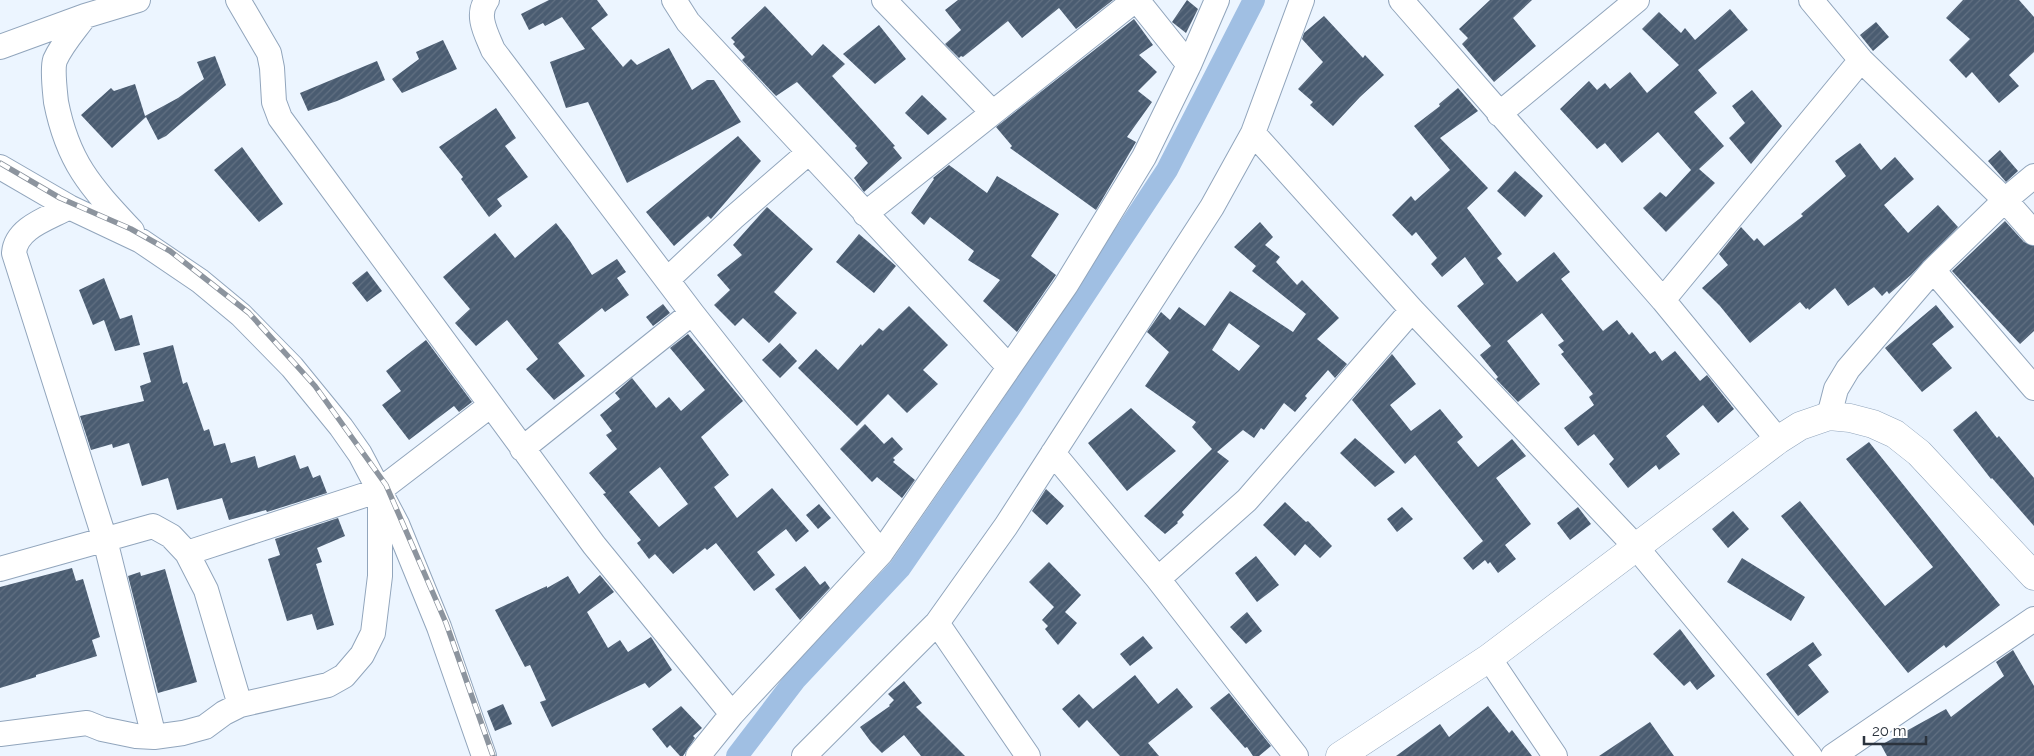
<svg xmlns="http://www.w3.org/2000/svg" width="2034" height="756" viewBox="0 0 2034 756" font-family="Raleway,sans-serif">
<defs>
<pattern id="building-hatch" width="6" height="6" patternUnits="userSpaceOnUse" patternTransform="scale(1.25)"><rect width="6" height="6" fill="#4a5c71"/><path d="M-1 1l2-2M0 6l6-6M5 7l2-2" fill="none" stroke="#617082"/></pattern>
</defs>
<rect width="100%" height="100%" fill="#ecf5ff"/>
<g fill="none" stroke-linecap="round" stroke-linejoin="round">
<!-- canal -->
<path stroke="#a0bfe3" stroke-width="22" d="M 737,756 L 795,680 L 900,568 L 1010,408 L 1167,170 L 1254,0"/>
</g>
<!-- building -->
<path fill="url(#building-hatch)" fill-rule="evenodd" d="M 549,0 L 597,0 L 608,15 L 591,28 L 623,67 L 631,59 L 637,65 L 669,48 L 692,90 L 707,80 L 714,80 L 741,122 L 627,183 L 588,102 L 566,108 L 550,62 L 585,49 L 562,17 L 545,26 L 543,23 L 529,30 L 521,14 Z
M 958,0 L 1113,0 L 1076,29 L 1059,8 L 1022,38 L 1008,21 L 963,57 L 961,56 L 959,58 L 945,44 L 961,30 L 945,10 Z
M 1187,0 L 1198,9 L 1186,33 L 1172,22 Z
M 1490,0 L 1532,0 L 1513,18 L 1536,46 L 1494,82 L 1462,44 L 1468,38 L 1459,29 Z
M 1963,0 L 2019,0 L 2034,17 L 2034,52 L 2009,75 L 2019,86 L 1999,103 L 1972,72 L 1966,78 L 1949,60 L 1970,39 L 1946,18 Z
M 765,6 L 812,56 L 823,44 L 845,64 L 832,76 L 895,146 L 893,147 L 902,158 L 864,192 L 854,178 L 868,163 L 855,148 L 857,146 L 797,82 L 776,96 L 742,60 L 745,57 L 733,44 L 735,42 L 731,38 Z
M 1730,9 L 1748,30 L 1698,70 L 1717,93 L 1694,112 L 1724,146 L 1699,169 L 1715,183 L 1666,232 L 1643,208 L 1660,192 L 1666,197 L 1691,170 L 1658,132 L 1622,163 L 1605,143 L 1597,149 L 1560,109 L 1589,81 L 1597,90 L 1605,83 L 1610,89 L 1630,72 L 1647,93 L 1679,65 L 1642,29 L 1659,12 L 1681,33 L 1685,28 L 1695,40 Z
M 1324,16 L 1363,58 L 1365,55 L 1384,75 L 1360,97 L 1333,126 L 1310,105 L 1313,102 L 1298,89 L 1323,62 L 1302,39 L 1304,33 Z
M 1134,19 L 1153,45 L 1139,55 L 1157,72 L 1138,91 L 1152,102 L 1127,137 L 1136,142 L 1096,210 L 1010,148 L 1012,146 L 996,127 Z
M 1876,22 L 1889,37 L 1873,51 L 1860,35 Z
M 879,25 L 906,59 L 875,84 L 843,54 Z
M 443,40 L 457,69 L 402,93 L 392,79 L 419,59 L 416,52 Z
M 215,56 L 226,85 L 166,136 L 158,140 L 146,117 L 112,148 L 81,115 L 111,88 L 114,91 L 135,84 L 145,116 L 178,98 L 204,79 L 197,62 Z
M 377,61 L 385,80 L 337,101 L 308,111 L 300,93 Z
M 1458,88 L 1478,111 L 1440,138 L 1488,188 L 1467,208 L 1502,254 L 1497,258 L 1517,282 L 1554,252 L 1570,272 L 1561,279 L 1603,331 L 1617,320 L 1629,335 L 1632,332 L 1650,354 L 1655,351 L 1662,361 L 1675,351 L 1700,381 L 1707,375 L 1734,409 L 1718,423 L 1703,405 L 1666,436 L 1680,454 L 1659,470 L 1656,465 L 1628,488 L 1609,464 L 1614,459 L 1594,434 L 1578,446 L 1564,428 L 1594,405 L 1589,397 L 1593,394 L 1561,354 L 1564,352 L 1558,345 L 1564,341 L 1542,313 L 1507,341 L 1540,384 L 1518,402 L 1496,379 L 1498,377 L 1480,355 L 1491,346 L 1457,306 L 1484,284 L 1465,257 L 1442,277 L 1431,264 L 1437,258 L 1416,232 L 1412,236 L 1392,215 L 1411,196 L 1415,201 L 1450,170 L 1414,126 L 1440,106 L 1439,104 Z
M 1752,90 L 1782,126 L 1751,164 L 1729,138 L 1745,123 L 1732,106 Z
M 922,95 L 947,119 L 928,135 L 905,113 Z
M 496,108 L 516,138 L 505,146 L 528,177 L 497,199 L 502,206 L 489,217 L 461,179 L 463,177 L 439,147 Z
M 738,136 L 761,161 L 711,219 L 708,216 L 674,246 L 646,212 Z
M 1860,143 L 1881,170 L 1895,157 L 1914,179 L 1884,205 L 1908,233 L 1938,205 L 1958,227 L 1911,275 L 1889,294 L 1887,291 L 1882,296 L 1874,287 L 1848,306 L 1835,288 L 1809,310 L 1808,308 L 1806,309 L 1800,302 L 1750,343 L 1720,306 L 1702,288 L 1728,265 L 1719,254 L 1741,227 L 1754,241 L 1757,238 L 1764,246 L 1803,216 L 1801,214 L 1846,176 L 1835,161 Z
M 242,147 L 283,204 L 259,222 L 214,170 Z
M 2000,150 L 2018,171 L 2006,182 L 1988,161 Z
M 949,165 L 987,193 L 997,176 L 1059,214 L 1031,256 L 1056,275 L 1017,332 L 983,301 L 1000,280 L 968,260 L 974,251 L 930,217 L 924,225 L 911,213 L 934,179 L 933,178 Z
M 1515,171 L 1543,196 L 1525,217 L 1497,191 Z
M 767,207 L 813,249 L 774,292 L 797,313 L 769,343 L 743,318 L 735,326 L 714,305 L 730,290 L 717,275 L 742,255 L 733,245 Z
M 2005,221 L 2024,242 L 2034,246 L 2034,331 L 2020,344 L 1952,271 Z
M 1260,222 L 1273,237 L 1265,245 L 1280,257 L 1276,262 L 1297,285 L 1302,280 L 1339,318 L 1317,339 L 1347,364 L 1335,378 L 1328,370 L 1305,396 L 1307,398 L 1295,412 L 1284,403 L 1264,430 L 1261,428 L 1254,438 L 1243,430 L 1217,452 L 1229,461 L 1182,512 L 1184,515 L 1177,522 L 1178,523 L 1165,534 L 1144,516 L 1212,449 L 1192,427 L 1196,422 L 1145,386 L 1169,352 L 1147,332 L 1161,312 L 1170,320 L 1179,307 L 1205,326 L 1230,291 L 1293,332 L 1306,314 L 1252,271 L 1256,266 L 1234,247 ZM 1229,323 L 1260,346 L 1239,371 L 1212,350 Z
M 556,223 L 570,241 L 592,275 L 617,259 L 626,272 L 617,278 L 629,295 L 605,312 L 602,308 L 558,343 L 585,376 L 554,400 L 526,369 L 538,359 L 507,320 L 476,346 L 455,323 L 470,309 L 443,277 L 495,233 L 515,258 Z
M 859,234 L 896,266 L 874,293 L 836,262 Z
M 367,271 L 382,291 L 367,302 L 352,283 Z
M 104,278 L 120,319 L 132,315 L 140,345 L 115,351 L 104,320 L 93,325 L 79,290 Z
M 663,304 L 670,313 L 653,326 L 646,317 Z
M 1936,305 L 1954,327 L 1932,344 L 1952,368 L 1922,392 L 1885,348 Z
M 909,306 L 948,345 L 923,370 L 938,384 L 907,413 L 888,394 L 857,426 L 798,368 L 816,349 L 838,370 L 861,344 L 862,346 L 879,328 L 883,331 Z
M 688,334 L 743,401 L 701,437 L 729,475 L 714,487 L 737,518 L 772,488 L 809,531 L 796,542 L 786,529 L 757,552 L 775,575 L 754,591 L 716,543 L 707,550 L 705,548 L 673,574 L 655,554 L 649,559 L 637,543 L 641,540 L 603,494 L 606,493 L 589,473 L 617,449 L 606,435 L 612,431 L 600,415 L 620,399 L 615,393 L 632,378 L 656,408 L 669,397 L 681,411 L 705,390 L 670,348 ZM 660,467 L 688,504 L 659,527 L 629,492 Z
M 426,340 L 472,402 L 459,412 L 454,406 L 409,440 L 382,405 L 401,391 L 386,371 Z
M 780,343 L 797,361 L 780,378 L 762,360 Z
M 173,345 L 183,384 L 187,382 L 204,431 L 209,429 L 214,446 L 225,443 L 231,463 L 255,456 L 258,468 L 295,455 L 300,469 L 308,466 L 313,478 L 320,475 L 327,493 L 267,512 L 266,510 L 229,520 L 222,498 L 177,510 L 168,478 L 142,486 L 129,443 L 113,448 L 112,444 L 91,450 L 80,416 L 144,401 L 140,386 L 151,382 L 143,353 Z
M 1392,354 L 1416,384 L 1390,405 L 1411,431 L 1440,409 L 1463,437 L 1457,442 L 1478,467 L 1512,439 L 1526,456 L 1496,478 L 1531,524 L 1505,545 L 1516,559 L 1498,573 L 1490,562 L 1488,564 L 1485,560 L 1473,570 L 1463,558 L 1483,541 L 1415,455 L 1405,464 L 1352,400 Z
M 1131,408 L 1176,451 L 1127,491 L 1088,443 Z
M 1976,411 L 1997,438 L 1999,436 L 2034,478 L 2034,526 L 1992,478 L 1991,479 L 1953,430 Z
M 865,424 L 884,444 L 892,437 L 903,449 L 893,458 L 895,460 L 893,462 L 915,480 L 902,498 L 877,477 L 872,482 L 840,449 Z
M 1355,438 L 1395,472 L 1375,487 L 1340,453 Z
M 1869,442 L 2000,605 L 1946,648 L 1944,645 L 1908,673 L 1781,516 L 1800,501 L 1885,606 L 1933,567 L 1846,459 Z
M 1046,489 L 1064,506 L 1047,525 L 1032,511 Z
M 1285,502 L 1306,522 L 1308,521 L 1332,546 L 1320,558 L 1305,544 L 1295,556 L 1263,525 Z
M 819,504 L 831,518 L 818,529 L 806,515 Z
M 1402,507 L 1413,519 L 1397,532 L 1387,519 Z
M 1578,507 L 1591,524 L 1570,540 L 1557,523 Z
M 1733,511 L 1749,529 L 1728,548 L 1712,529 Z
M 338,518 L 345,536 L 317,548 L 322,562 L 316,564 L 334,625 L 317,630 L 312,614 L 287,621 L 268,559 L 280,555 L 275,539 Z
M 1256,556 L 1279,585 L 1257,602 L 1235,573 Z
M 1742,558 L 1805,597 L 1791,621 L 1727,582 Z
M 1049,562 L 1081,595 L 1065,612 L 1077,623 L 1058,645 L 1045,629 L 1048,626 L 1042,620 L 1054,607 L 1029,582 Z
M 805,566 L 820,585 L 825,581 L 830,588 L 800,620 L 775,589 Z
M 72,568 L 76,581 L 83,579 L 100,637 L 92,640 L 97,656 L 36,675 L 36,677 L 0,688 L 0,587 Z
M 165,569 L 197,682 L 158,693 L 128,576 L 140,572 L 141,576 Z
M 600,575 L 614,592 L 587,612 L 608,648 L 620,640 L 628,652 L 651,637 L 672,670 L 649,688 L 645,683 L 552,727 L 540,702 L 546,700 L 530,665 L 525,667 L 495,610 L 547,586 L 547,588 L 568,576 L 579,594 Z
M 1247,612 L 1262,631 L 1246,644 L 1230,627 Z
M 1680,629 L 1715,676 L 1697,690 L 1690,681 L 1684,686 L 1653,654 Z
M 1143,636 L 1153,648 L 1130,666 L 1120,654 Z
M 1813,642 L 1822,655 L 1808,665 L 1829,692 L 1798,716 L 1766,674 Z
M 2013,650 L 2034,686 L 2034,756 L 1887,756 L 1881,745 L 1946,709 L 1951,717 L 2004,676 L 1996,662 Z
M 1135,675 L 1158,704 L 1177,688 L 1193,707 L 1148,743 L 1159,756 L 1120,756 L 1087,720 L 1079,728 L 1062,709 L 1079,694 L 1093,709 Z
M 904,681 L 922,703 L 916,707 L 965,756 L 921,756 L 904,735 L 882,753 L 871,742 L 860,727 L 890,706 L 889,705 L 894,700 L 888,694 Z
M 1229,693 L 1271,746 L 1259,756 L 1253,756 L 1247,747 L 1245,748 L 1210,708 Z
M 503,704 L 512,724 L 495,731 L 487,711 Z
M 681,706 L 702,728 L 693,736 L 695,738 L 683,756 L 680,756 L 670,745 L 667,748 L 652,729 Z
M 1488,706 L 1509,733 L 1512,730 L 1532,756 L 1396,756 L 1440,724 L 1449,737 Z
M 1650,722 L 1674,756 L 1599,756 Z"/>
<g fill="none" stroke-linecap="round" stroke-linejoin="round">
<!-- minor casing -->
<g stroke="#91a5bc" stroke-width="26">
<path id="minor" d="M 238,0 L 269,53 L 272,68 L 274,102 L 280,118 L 594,545 L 732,714
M 487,0 C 475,15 487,35 493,50 L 692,313 L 881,553
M 674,0 L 688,22 L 1009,367
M 884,0 L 992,112
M 1137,0 L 1189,65
M 1401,0 L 1663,300 L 1778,440
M 1811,0 L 1861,60 L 2005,200 L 2034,233
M 85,16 C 75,30 62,44 55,60 C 52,69 55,92 56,102 C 68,163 91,187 132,231
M 0,47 L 85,16 L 138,0
M 1499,114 L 1637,0
M 1253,133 L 1412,310 L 1636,547 L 1810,756
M 0,167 L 69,207 L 141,241 L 200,281 L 241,315 L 292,367 L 341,427 L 360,454 L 397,524 L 439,627 L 484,756
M 69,207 C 50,218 16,227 14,253 L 105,540 L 154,737
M 865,214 L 1135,0
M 1933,270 L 2034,388
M 667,280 L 733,218 L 808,153
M 1663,300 L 1861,60
M 1829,416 L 1836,389 L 1848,369 L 1933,270 L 2005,200 L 2034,176
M 522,449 L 692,313
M 1053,453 L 1158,579 L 1296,756
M 187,553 L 380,490 L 491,405
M 0,569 L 153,526 L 171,536 L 187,553 L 206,590 L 240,705
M 1158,579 L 1247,500 L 1412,310
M 937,623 L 1028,756
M 1489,658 L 1555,756
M 0,734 L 87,723 L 102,729 L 136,736 L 154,737 L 183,733 L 205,727 L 224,713 L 240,705 L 328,685 L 344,676 L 362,655 L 373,633 L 380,576 L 380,494
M 698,756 L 732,714 L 881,553 L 1066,285 L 1144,157 L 1189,65 L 1217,0
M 804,756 L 937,623 L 1006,526 L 1212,207 L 1253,133 L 1302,0
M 1833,756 L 2034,619"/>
</g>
<!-- tertiary casing -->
<g stroke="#91a5bc" stroke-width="29">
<path id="tertiary" d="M 1340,756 L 1489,658 L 1778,440 L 1800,426 L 1829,416 L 1850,418 L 1873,424 L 1895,434 L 1919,453 L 2034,576"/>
</g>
<!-- minor -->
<use href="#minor" stroke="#fff" stroke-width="24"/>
<!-- tertiary -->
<use href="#tertiary" stroke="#fff" stroke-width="28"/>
<!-- rail casing -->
<g stroke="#8c949e" stroke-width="5.5">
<path id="rail" d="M 0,163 L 60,198 L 131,229 L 170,251 L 249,313 L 315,386 L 386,485 L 446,623 L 493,756"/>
</g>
<!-- rail -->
<use href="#rail" stroke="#fff" stroke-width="4" stroke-dasharray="11" stroke-linecap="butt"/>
</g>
<!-- scale -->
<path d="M1864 736v8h62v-8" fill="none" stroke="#2b333d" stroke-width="2.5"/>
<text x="1872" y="736" font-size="15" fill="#2b333d" stroke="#ffffff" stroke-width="4" paint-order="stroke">20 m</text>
</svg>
